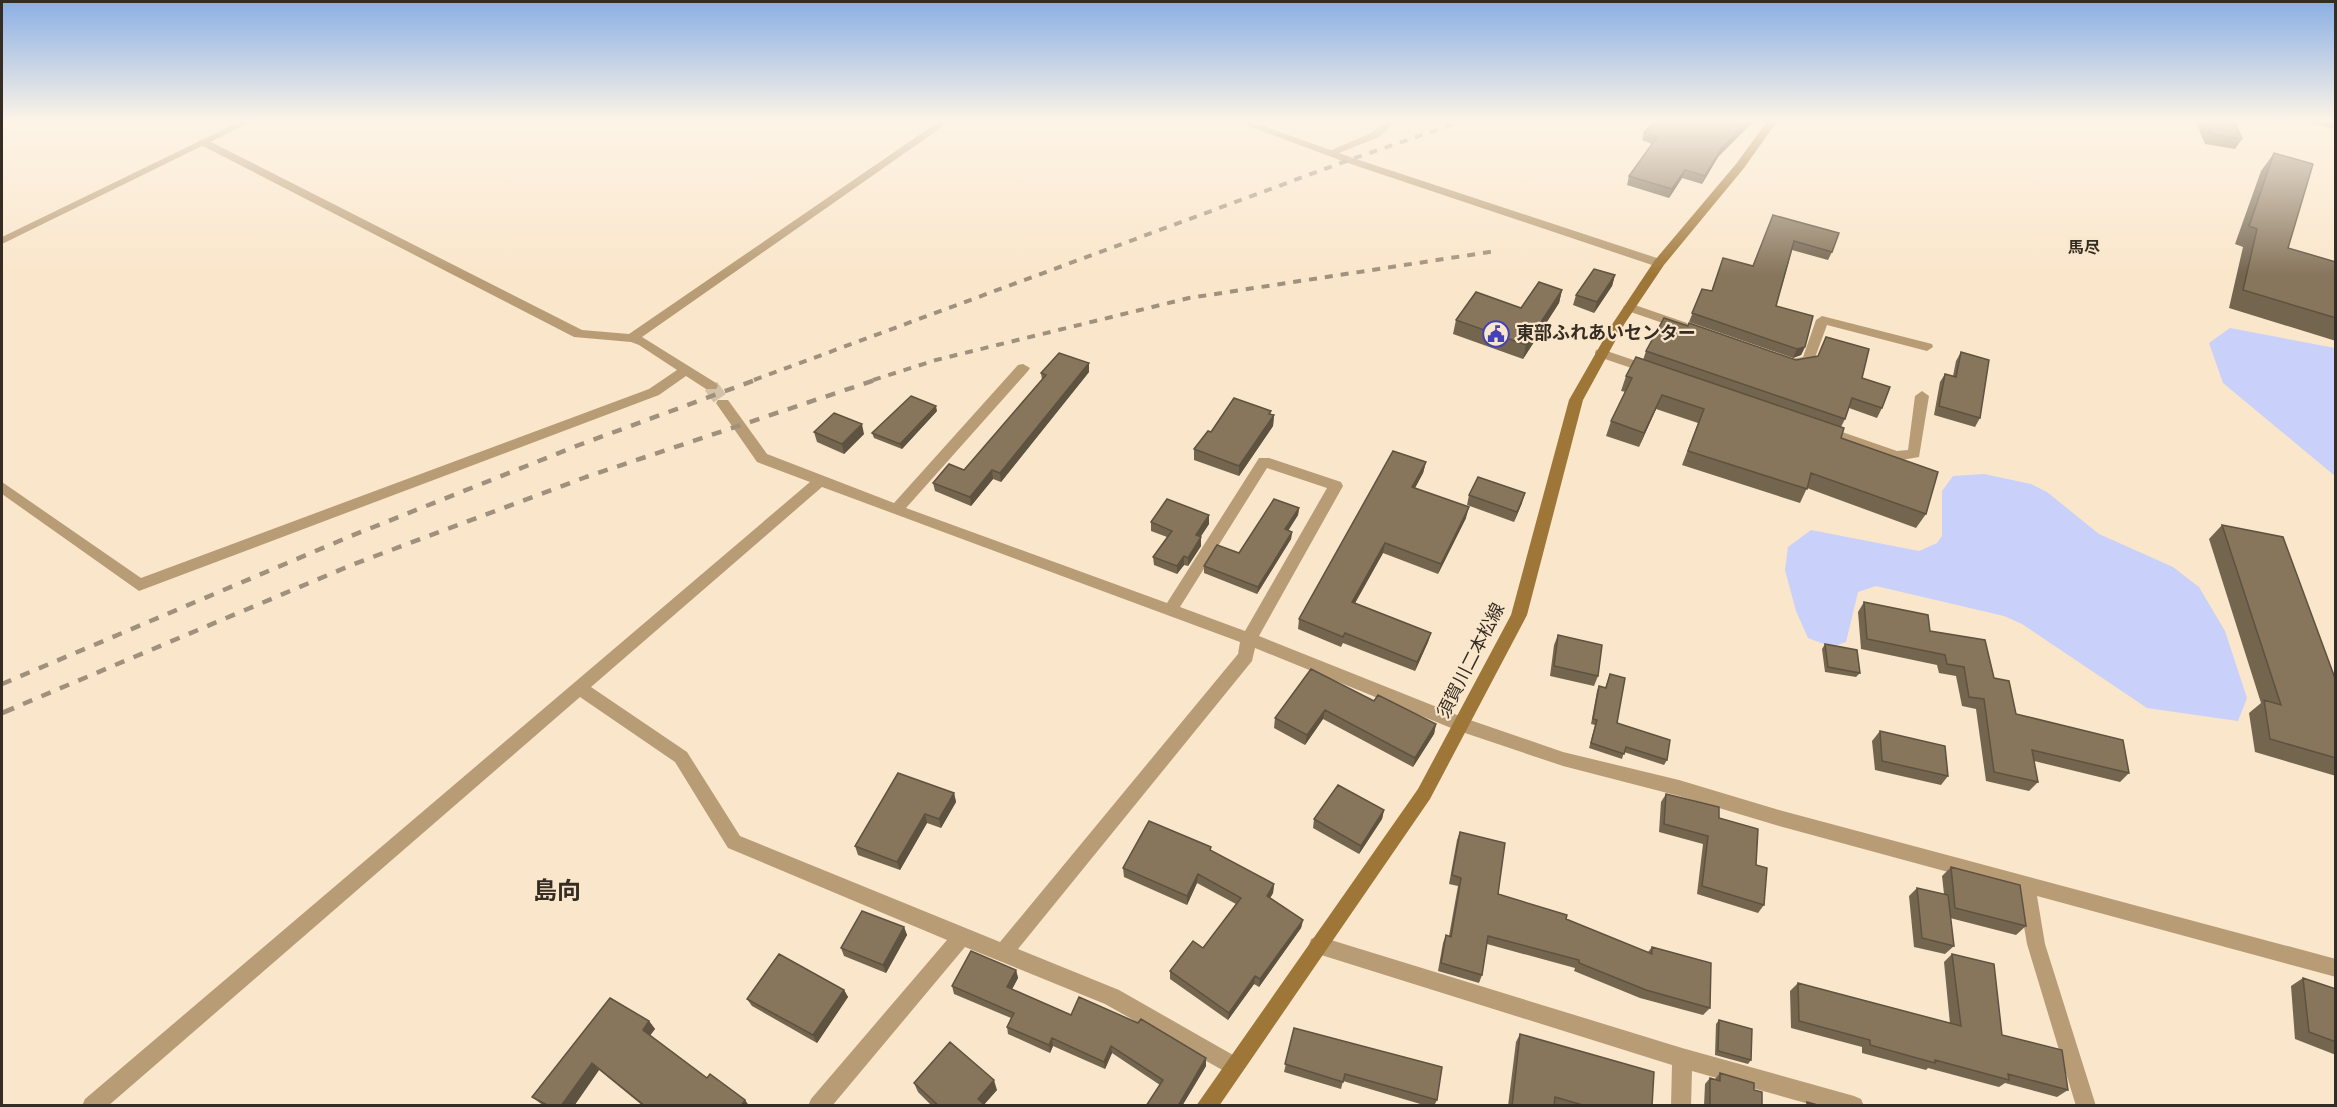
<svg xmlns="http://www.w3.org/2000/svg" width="2337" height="1107" viewBox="0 0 2337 1107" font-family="Overpass,'Noto Sans JP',sans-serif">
<rect width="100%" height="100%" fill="#fae6ca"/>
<!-- green -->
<path fill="#c9d0f9" d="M 2230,328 L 2335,348 L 2335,476 L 2223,383 L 2209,343 Z
M 1984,474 L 2031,484 L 2047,492 L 2099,534 L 2173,567 L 2199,587 L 2225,631 L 2247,698 L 2238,721 L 2147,708 L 2022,624 L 2004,616 L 1876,586 L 1858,592 L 1846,642 L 1832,647 L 1808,638 L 1796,611 L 1785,570 L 1788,547 L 1811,530 L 1919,551 L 1937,543 L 1942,536 L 1942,491 L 1953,476 Z"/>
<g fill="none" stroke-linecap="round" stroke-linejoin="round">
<!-- minor-tunnel -->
<path stroke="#d3c1a9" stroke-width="15" stroke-dasharray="15 8" stroke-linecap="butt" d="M 711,386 L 723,403"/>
<!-- minor -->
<path fill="#b89c75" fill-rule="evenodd" d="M 941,120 L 952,120 L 642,337 L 716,383 L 718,386 L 716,389 L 706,389 L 686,376 L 659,395 L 139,591 L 2,494 L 2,482 L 141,578 L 649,389 L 677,370 L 639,345 L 631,342 L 574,337 L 199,144 L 199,140 L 207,140 L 582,330 L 629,334 Z
M 1387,120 L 1398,120 L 1379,137 L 1334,155 L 1326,155 L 1325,153 L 1371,133 Z
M 1629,303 L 1687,323 L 1689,326 L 1683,330 L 1625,310 L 1623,307 Z
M 1822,316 L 1932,344 L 1933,347 L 1927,351 L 1827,325 L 1813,363 L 1786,366 L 1784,363 L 1786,360 L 1803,357 L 1816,320 Z
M 1601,349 L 1654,367 L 1656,370 L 1649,374 L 1596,356 L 1595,353 L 1596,350 Z
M 1023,364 L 1030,368 L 1028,371 L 906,508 L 1167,603 L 1259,458 L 1269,458 L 1341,482 L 1343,486 L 1259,636 L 1467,719 L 1563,752 L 1679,780 L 1779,810 L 2336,959 L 2336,977 L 2037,896 L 2045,944 L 2096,1106 L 2076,1106 L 2027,944 L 2018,891 L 1779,826 L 1679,796 L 1563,766 L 1456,730 L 1255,648 L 1252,661 L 1018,949 L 1119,990 L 1240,1059 L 1243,1066 L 1240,1073 L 1233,1076 L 1105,1004 L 965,947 L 832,1106 L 808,1106 L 811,1099 L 947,940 L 728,848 L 675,762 L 580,697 L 108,1106 L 82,1106 L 85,1099 L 810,482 L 757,462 L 718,406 L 716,403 L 718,400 L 728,400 L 767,454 L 894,503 L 1018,365 ZM 1267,468 L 1327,488 L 1245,631 L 1180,607 ZM 822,487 L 1240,642 L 1238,654 L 1000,942 L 740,836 L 687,752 L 591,687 Z
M 1922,391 L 1929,396 L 1919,457 L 1896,461 L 1817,433 L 1815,430 L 1822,425 L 1897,451 L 1908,450 L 1915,396 Z
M 1318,936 L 1682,1048 L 1854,1096 L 1861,1099 L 1864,1106 L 1816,1106 L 1692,1071 L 1691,1106 L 1671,1106 L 1672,1065 L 1318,954 L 1311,951 L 1309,945 L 1311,939 Z"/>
<!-- tertiary -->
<path fill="#b89c75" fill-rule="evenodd" d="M 243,120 L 255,120 L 2,244 L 2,237 Z
M 1232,120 L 1246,120 L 1353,158 L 1663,260 L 1665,263 L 1659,267 L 1655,266 L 1345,162 Z"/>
<!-- secondary -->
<path fill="#9e7637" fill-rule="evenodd" d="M 1768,120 L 1778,120 L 1744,168 L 1664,265 L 1625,323 L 1583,400 L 1527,615 L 1430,799 L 1219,1106 L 1196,1106 L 1418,789 L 1511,615 L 1569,400 L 1613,323 L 1655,260 L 1736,164 Z"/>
<!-- rail-far2 -->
<path stroke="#9f917d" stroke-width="4" stroke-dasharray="8 8" stroke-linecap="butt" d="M 754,380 L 1349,160 L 1466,120
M 873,380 L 936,360 L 1189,298 L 1496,251"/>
<!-- rail-far1 -->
<path stroke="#9f917d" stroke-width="4.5" stroke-dasharray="10 10" stroke-linecap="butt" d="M 2,684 L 351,536 L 579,445 L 758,379
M 23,704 L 354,564 L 586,477 L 878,379"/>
<!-- rail -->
<path stroke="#9f917d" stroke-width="5" stroke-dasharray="13 13" stroke-linecap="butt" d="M 2,713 L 26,703"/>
</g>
<!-- wall -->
<path fill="#74654f" d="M 2195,120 L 2234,120 L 2242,139 L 2235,149 L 2205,144 Z
M 2298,120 L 2336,120 L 2336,129 Z
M 1644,132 L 1718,157 L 1702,184 L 1682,178 L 1669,198 L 1627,185 L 1629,176 L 1652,144 L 1642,140 Z
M 2274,153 L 2288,248 L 2336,262 L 2336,341 L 2229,308 L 2243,247 L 2235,244 L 2261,171 Z
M 1773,215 L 1832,252 L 1828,260 L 1792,250 L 1776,306 L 1805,347 L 1801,355 L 1793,358 L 1689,322 L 1702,289 L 1712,291 L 1723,258 L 1753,266 Z
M 1615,275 L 1612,286 L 1594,313 L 1573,305 L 1576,295 Z
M 1562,290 L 1559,303 L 1523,359 L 1453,334 L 1456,320 L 1521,308 Z
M 1826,337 L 1862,378 L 1882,408 L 1877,418 L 1849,408 L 1845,419 L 1841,427 L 1841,438 L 1926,514 L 1916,528 L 1807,488 L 1800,503 L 1682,465 L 1698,423 L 1656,409 L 1639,447 L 1606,436 L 1611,421 L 1626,392 L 1621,391 L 1626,376 L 1643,360 L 1646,351 L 1796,360 L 1818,356 Z
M 1961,352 L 1980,418 L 1975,427 L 1934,415 L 1940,382 L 1945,374 L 1953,376 L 1956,361 Z
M 1089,372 L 1001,482 L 993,479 L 971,506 L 935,491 L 933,483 L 964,470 L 1042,380 L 1041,373 Z
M 937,411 L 902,449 L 874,438 L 872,433 Z
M 1270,414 L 1274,415 L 1273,426 L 1239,476 L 1194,460 L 1194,449 L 1211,432 Z
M 814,432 L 864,434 L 844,454 L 817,442 Z
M 1426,462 L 1423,473 L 1415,488 L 1466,518 L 1438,574 L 1383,553 L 1355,603 L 1431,633 L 1428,642 L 1415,671 L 1343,643 L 1341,647 L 1298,629 L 1299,619 Z
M 1469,495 L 1522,503 L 1514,522 L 1467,505 Z
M 1299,508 L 1298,515 L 1288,531 L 1292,532 L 1291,539 L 1257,594 L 1204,573 L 1204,566 L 1239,553 Z
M 1151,522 L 1209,524 L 1200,537 L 1201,546 L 1188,566 L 1184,565 L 1177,574 L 1154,565 L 1153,557 L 1167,537 L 1151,531 Z
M 2222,525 L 2336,681 L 2336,776 L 2255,752 L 2249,713 L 2261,703 L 2209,539 Z
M 1864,602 L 1930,631 L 1994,678 L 2016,714 L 2129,773 L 2120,782 L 2034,761 L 2038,782 L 2029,791 L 1986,781 L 1976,709 L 1962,706 L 1956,676 L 1939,673 L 1937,665 L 1861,649 L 1858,612 Z
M 1558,635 L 1598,676 L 1594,686 L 1550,676 L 1554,645 Z
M 1825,644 L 1860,673 L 1856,677 L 1825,672 L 1822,649 Z
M 1610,674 L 1617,723 L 1667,760 L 1664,765 L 1624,752 L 1622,759 L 1589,748 L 1595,725 L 1591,724 L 1597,691 L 1599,686 L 1605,688 Z
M 1374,701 L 1436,724 L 1434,734 L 1413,767 L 1323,719 L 1305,745 L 1274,728 L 1275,718 Z
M 1880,731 L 1948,776 L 1941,785 L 1875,770 L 1872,741 Z
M 954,793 L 956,802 L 941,828 L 927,823 L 900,870 L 858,855 L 855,846 Z
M 1666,794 L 1719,818 L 1756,865 L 1764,905 L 1758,913 L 1697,894 L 1703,844 L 1659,832 L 1661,802 Z
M 1384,810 L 1382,819 L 1359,854 L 1313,828 L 1314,819 Z
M 1460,832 L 1498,894 L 1566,919 L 1648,952 L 1652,947 L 1710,1008 L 1703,1015 L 1640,998 L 1574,971 L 1575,968 L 1487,944 L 1482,975 L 1479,983 L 1438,971 L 1443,943 L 1446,935 L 1449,936 L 1458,886 L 1449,884 L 1457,840 Z
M 1211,847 L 1211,851 L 1274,884 L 1273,893 L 1270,898 L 1303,920 L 1301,928 L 1259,987 L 1254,984 L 1228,1020 L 1170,979 L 1170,971 L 1203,948 L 1236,904 L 1197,883 L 1187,905 L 1124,877 L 1123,868 Z
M 1951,867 L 2026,926 L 2016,935 L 1950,918 L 1954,946 L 1945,954 L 1914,947 L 1909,896 L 1917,888 L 1944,894 L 1942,876 Z
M 904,927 L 907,935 L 886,973 L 844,956 L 841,948 Z
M 1952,954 L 2002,1035 L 2068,1090 L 2057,1097 L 2005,1083 L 1999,1087 L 1928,1068 L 1926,1070 L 1862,1053 L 1862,1047 L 1791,1028 L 1790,991 L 1798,983 L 1950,1024 L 1944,962 Z
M 1016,970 L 1018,978 L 1012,989 L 1071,1015 L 1206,1058 L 1206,1066 L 1182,1106 L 1146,1106 L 1160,1085 L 1112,1053 L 1105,1069 L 1053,1046 L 1050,1053 L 1008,1034 L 1007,1027 L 1011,1018 L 954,994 L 952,986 Z
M 2303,978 L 2336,989 L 2336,1055 L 2295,1039 L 2291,986 Z
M 844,990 L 848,997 L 817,1043 L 752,1006 L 747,999 Z
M 1719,1020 L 1751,1060 L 1748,1064 L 1715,1055 L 1716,1024 Z
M 649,1021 L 655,1029 L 650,1035 L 707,1078 L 745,1100 L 749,1106 L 643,1106 L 599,1070 L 574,1106 L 544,1106 L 532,1097 Z
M 1294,1028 L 1437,1100 L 1434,1106 L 1427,1106 L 1343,1081 L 1341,1089 L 1284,1072 Z
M 1520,1034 L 1652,1106 L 1557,1106 L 1554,1105 L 1554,1106 L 1508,1106 L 1516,1042 Z
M 1720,1073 L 1754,1090 L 1762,1106 L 1704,1106 L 1705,1084 L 1710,1078 L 1715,1079 Z
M 914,1083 L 997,1090 L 984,1104 L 986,1106 L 932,1106 L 918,1092 Z"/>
<!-- shaded-wall -->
<path fill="#5e5240" d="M 1750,120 L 1755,120 L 1718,157 L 1702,184 L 1705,176 L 1721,149 Z
M 1685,170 L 1682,178 L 1669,198 L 1672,189 Z
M 1615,275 L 1612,286 L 1594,313 L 1597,302 Z
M 1562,290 L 1559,303 L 1523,359 L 1526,345 Z
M 1805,347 L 1801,355 L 1793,358 L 1797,349 Z
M 1089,363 L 1089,372 L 1001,482 L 1000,473 Z
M 1662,395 L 1656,409 L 1639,447 L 1644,433 Z
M 936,406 L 937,411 L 902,449 L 900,444 Z
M 1274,415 L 1273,426 L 1239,476 L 1239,466 Z
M 862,424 L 864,434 L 844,454 L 842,444 Z
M 1426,462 L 1423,473 L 1410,497 L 1412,487 Z
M 992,470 L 993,479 L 971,506 L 970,497 Z
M 1525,493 L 1522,503 L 1514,522 L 1517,512 Z
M 1469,507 L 1466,518 L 1438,574 L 1441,564 Z
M 1299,508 L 1298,515 L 1284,537 L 1285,529 Z
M 1209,515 L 1209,524 L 1196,544 L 1196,535 Z
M 1292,532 L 1291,539 L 1257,594 L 1258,587 Z
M 1201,537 L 1201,546 L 1188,566 L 1188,558 Z
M 1385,543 L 1383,553 L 1350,612 L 1352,602 Z
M 1184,556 L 1184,565 L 1177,574 L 1177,566 Z
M 1431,633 L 1428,642 L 1415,671 L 1417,662 Z
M 1325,710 L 1323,719 L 1305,745 L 1307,735 Z
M 1436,724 L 1434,734 L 1413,767 L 1415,758 Z
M 954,793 L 956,802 L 941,828 L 939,819 Z
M 1384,810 L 1382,819 L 1359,854 L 1361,846 Z
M 925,814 L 927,823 L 900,870 L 897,862 Z
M 1198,874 L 1197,883 L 1187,905 L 1187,896 Z
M 1274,884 L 1273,893 L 1266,905 L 1267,896 Z
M 1303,920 L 1301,928 L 1259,987 L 1260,979 Z
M 904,927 L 907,935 L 886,973 L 883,965 Z
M 1016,970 L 1018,978 L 1009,995 L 1007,987 Z
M 1255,976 L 1254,984 L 1228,1020 L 1229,1013 Z
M 844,990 L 848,997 L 817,1043 L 813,1035 Z
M 649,1021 L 655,1029 L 649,1037 L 643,1030 Z
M 1052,1038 L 1053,1046 L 1050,1053 L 1049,1045 Z
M 1111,1046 L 1112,1053 L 1105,1069 L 1104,1062 Z
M 1206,1058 L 1206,1066 L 1182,1106 L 1178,1106 Z
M 592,1063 L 599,1070 L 574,1106 L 561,1106 Z
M 994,1080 L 997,1090 L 983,1106 L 978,1099 Z
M 745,1100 L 749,1106 L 741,1106 Z"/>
<!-- building -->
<path fill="#87755c" stroke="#5e5240" stroke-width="1.5" d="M 1657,120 L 1750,120 L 1721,149 L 1705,176 L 1685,170 L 1672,189 L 1629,176 L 1657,137 L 1644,132 Z
M 2205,120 L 2234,120 L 2242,139 L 2211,134 Z
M 2274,153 L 2313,164 L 2288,248 L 2336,262 L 2336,318 L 2243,290 L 2257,229 L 2249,226 Z
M 1773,215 L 1839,233 L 1832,252 L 1794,241 L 1776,306 L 1813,316 L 1805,347 L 1797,349 L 1692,313 L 1702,289 L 1712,291 L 1723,258 L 1753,266 Z
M 1594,269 L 1615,275 L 1597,302 L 1576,295 Z
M 1539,282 L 1562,290 L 1526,345 L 1456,320 L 1476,292 L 1521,308 Z
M 1664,318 L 1688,326 L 1689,323 L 1796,360 L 1818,356 L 1826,337 L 1869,349 L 1862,378 L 1890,387 L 1882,408 L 1852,398 L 1845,419 L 1646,351 Z
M 1961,352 L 1989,360 L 1980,418 L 1939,406 L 1945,374 L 1956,377 Z
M 1059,353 L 1089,363 L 1000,473 L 992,470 L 970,497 L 933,483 L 949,464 L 964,470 L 1046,375 L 1041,373 Z
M 1636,357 L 1844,428 L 1841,438 L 1938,472 L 1926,514 L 1811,473 L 1807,489 L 1688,451 L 1704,409 L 1662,395 L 1644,433 L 1611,421 L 1632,378 L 1626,376 Z
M 911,396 L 936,406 L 900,444 L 872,433 Z
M 1234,398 L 1271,411 L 1269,414 L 1274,415 L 1239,466 L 1194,449 L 1208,431 L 1211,432 Z
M 834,413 L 862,424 L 842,444 L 814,432 Z
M 1393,451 L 1426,462 L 1412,487 L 1469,507 L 1441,564 L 1385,543 L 1352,602 L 1431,633 L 1417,662 L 1345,633 L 1343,637 L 1299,619 Z
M 1478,477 L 1525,493 L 1517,512 L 1469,495 Z
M 1167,499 L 1209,515 L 1196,535 L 1201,537 L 1188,558 L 1184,556 L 1177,566 L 1153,557 L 1172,531 L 1151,522 Z
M 1274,499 L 1299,508 L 1285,529 L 1292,532 L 1258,587 L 1204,566 L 1217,545 L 1239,553 Z
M 2222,525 L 2283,537 L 2336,681 L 2336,758 L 2270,739 L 2264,700 L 2281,705 Z
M 1864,602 L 1928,615 L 1930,631 L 1985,640 L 1994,678 L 2009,681 L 2016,714 L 2123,740 L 2129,773 L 2032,750 L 2038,782 L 1994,772 L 1984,699 L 1969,697 L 1964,667 L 1947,664 L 1945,655 L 1867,639 Z
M 1558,635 L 1602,645 L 1598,676 L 1554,666 Z
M 1825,644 L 1857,650 L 1860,673 L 1828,667 Z
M 1311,669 L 1374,701 L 1378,695 L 1436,724 L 1415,758 L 1325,710 L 1307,735 L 1275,718 Z
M 1610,674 L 1625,678 L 1617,723 L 1670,740 L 1667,760 L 1626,747 L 1624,754 L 1591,743 L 1597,720 L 1593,719 L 1599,686 L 1606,688 Z
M 1880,731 L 1945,746 L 1948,776 L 1882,761 Z
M 898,773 L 954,793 L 939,819 L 925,814 L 897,862 L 855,846 Z
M 1338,785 L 1384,810 L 1361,846 L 1314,819 Z
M 1666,794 L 1719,807 L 1719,818 L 1758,829 L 1756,865 L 1767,868 L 1764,905 L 1702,886 L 1708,836 L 1664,824 Z
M 1149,821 L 1211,847 L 1210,850 L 1274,884 L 1267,896 L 1303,920 L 1260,979 L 1255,976 L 1229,1013 L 1170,971 L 1193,941 L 1203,948 L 1241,898 L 1198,874 L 1187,896 L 1123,868 Z
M 1460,832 L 1505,843 L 1498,894 L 1567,915 L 1566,919 L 1652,954 L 1652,947 L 1711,963 L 1710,1008 L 1646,990 L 1579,963 L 1579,960 L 1488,936 L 1482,975 L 1441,963 L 1446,935 L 1451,937 L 1461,878 L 1452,875 Z
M 1951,867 L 2020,885 L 2026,926 L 1955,908 Z
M 1917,888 L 1948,895 L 1954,946 L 1922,938 Z
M 862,911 L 904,927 L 883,965 L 841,948 Z
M 971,951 L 1016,970 L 1007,987 L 1071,1015 L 1079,997 L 1138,1023 L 1141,1019 L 1206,1058 L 1178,1106 L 1146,1106 L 1163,1080 L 1111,1046 L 1104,1062 L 1052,1038 L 1049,1045 L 1007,1027 L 1014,1013 L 952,986 Z
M 779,954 L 844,990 L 813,1035 L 747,999 Z
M 1952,954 L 1994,964 L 2002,1035 L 2062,1050 L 2068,1090 L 2008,1074 L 2009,1080 L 1935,1060 L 1935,1063 L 1870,1045 L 1870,1040 L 1799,1021 L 1798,983 L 1961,1026 Z
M 2303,978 L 2336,989 L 2336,1042 L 2309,1032 Z
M 610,998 L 649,1021 L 643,1030 L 707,1078 L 710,1074 L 745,1100 L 741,1106 L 645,1106 L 592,1063 L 561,1106 L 549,1106 L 532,1097 Z
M 1719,1020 L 1752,1029 L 1751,1060 L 1718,1051 Z
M 1294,1028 L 1442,1067 L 1437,1100 L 1345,1074 L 1343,1082 L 1285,1064 Z
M 1520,1034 L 1654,1072 L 1652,1106 L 1586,1106 L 1555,1097 L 1554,1106 L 1512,1106 Z
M 950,1042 L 994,1080 L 978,1099 L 986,1106 L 939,1106 L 914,1083 Z
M 1720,1073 L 1754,1083 L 1754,1090 L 1762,1092 L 1762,1106 L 1710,1106 L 1710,1078 L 1720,1081 Z
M 1807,1102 L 1821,1106 L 1807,1106 Z"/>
<!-- sky -->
<linearGradient id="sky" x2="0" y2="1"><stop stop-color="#8aafe4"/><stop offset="0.44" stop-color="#fdf4e7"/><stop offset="1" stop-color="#fdf4e7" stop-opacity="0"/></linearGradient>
<rect width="2337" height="275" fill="url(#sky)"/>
<!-- icons -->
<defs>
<g id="civic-ring" transform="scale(1.35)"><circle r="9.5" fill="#fae6ca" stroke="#4542b7" stroke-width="1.5"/><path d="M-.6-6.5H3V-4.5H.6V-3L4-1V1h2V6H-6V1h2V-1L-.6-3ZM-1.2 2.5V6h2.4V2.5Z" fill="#4542b7"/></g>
</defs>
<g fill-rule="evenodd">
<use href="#civic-ring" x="1496" y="334"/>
</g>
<g text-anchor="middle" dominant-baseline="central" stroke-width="4.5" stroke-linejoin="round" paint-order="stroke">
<!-- far-neighbourhood labels -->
<g font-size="16" font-weight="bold" fill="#352d23" stroke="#fae6ca">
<text x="2084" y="249">馬尽</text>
</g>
<!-- poi labels -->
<g font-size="18" font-weight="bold" fill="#352d23" stroke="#fae6ca" text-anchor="start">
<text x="1516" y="334">東部ふれあいセンター</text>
</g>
<!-- street labels -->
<g font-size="18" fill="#352d23" stroke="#fae6ca">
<text transform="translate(1472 661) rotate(-63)">須賀川二本松線</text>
</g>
<!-- near-neighbourhood labels -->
<g font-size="24" font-weight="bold" fill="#352d23" stroke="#fae6ca">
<text x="557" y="893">島向</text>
</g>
</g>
<!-- border -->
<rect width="2337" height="1107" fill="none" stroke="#352d23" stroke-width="6"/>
</svg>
